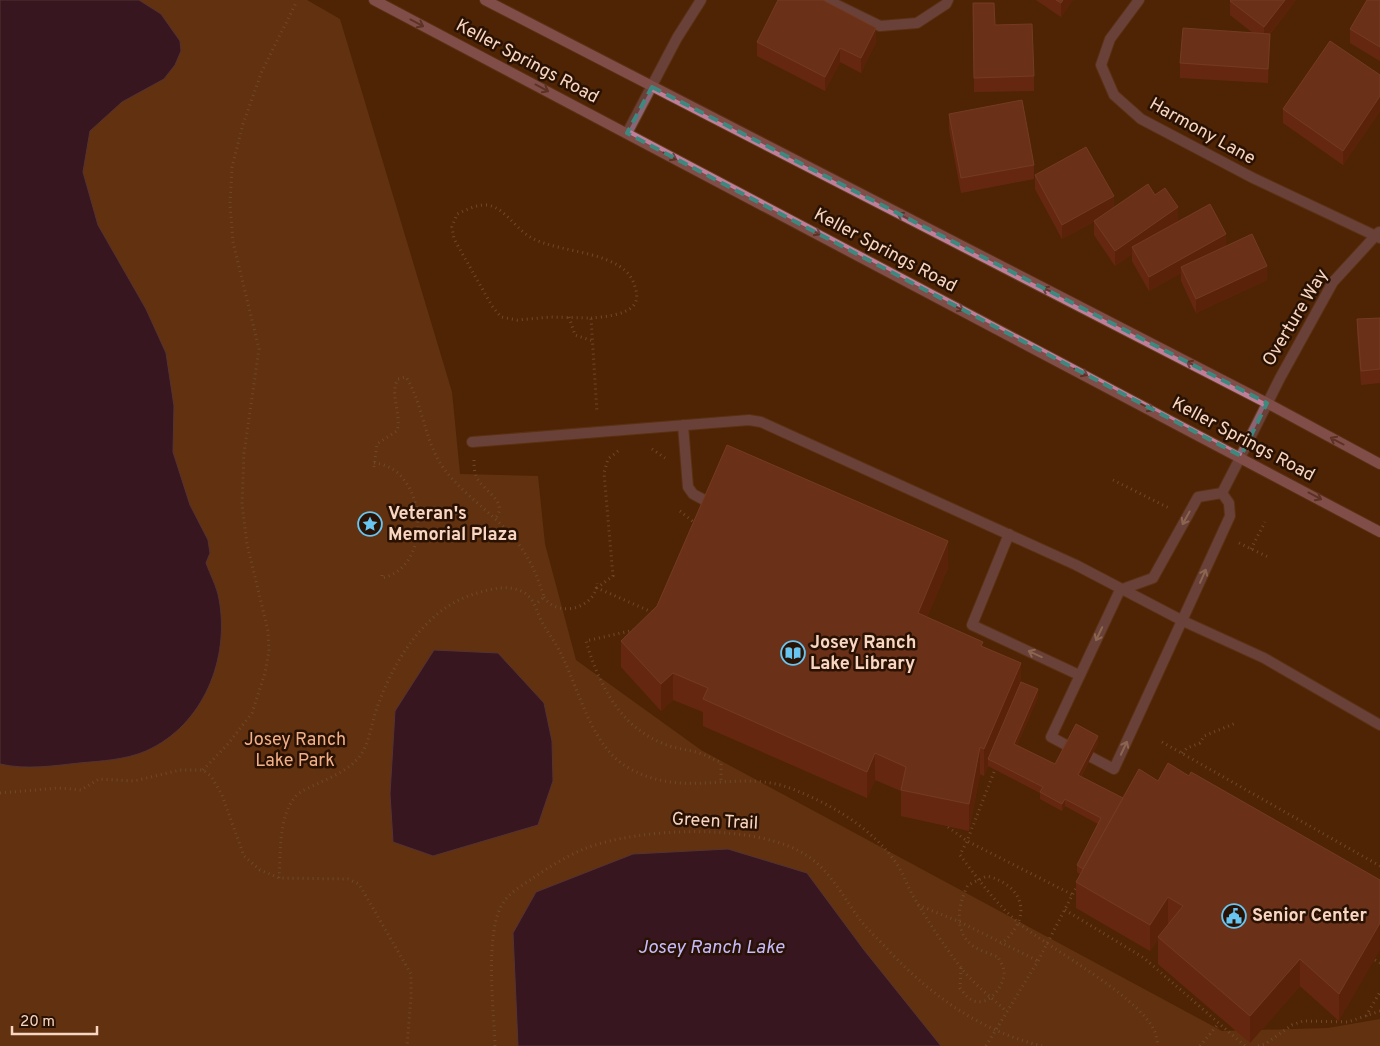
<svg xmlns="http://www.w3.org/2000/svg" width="1380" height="1046" viewBox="0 0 1380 1046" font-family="Overpass,sans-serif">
<rect width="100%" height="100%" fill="#4e2405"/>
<!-- green -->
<path fill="#78421e" d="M 0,0 L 307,0 L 340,19 L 452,392 L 460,474 L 538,476 L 545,544 L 576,660 L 701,750 L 1222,1031 L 1328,1028 L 1380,1019 L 1380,1046 L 0,1046 Z"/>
<!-- water -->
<path fill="#1b0540" stroke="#5d4467" d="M 0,0 L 139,0 L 161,14 L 180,41 L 181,51 L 175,65 L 164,79 L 122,102 L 90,131 L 83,172 L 98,225 L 146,309 L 166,353 L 174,406 L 173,452 L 190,505 L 208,540 L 210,553 L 206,563 C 210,574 217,587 219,599 C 230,658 204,725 146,751 C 125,760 101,761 79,763 C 52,766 26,770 0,764 Z
M 434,650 L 498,653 L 544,703 L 552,741 L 553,781 L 538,825 L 433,856 L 393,842 L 390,794 L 395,711 Z
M 728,849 L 807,873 L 864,950 L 941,1046 L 518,1046 L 513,933 L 536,892 L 633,854 Z"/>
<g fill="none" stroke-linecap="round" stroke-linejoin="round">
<!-- service casing -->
<g stroke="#694023" stroke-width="12">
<path id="service" d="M 827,0 L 880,26 L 917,23 L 946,4 L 948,0
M 683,425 L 688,487 L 693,494 L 706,501
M 472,442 L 749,420 L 761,422 L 1076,565 L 1183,621 L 1264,658 L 1380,725
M 1222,493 L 1241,456
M 1009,534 L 972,625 L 1079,675
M 1068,746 L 1051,737 L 1120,590 L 1153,578 L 1198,497 L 1222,493
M 1091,757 L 1114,769 L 1230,516 L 1229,503 L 1222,493"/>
</g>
<!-- minor casing -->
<g stroke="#694023" stroke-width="12">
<path id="minor" d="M 1139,0 L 1110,39 L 1101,65 L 1114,95 L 1141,119 L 1253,178 L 1380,238
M 627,133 L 677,38 L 701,0
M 1241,456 L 1280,378 L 1333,282 L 1379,232"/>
</g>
<!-- secondary casing -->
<g stroke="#694023" stroke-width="12">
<path id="secondary" d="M 374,0 L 1380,532
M 485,0 L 1267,403 L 1380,464"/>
</g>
<!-- path -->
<path stroke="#997258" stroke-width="3" stroke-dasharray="1 4" stroke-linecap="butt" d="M 569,317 L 575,335 L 593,341
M 591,318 C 604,317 626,315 634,305 C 638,299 637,293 635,287 C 626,250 560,254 532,238 C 516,230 504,206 486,205 C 475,205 466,210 457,214 L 452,227 L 454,239 L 492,306 L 501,317 L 517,320 L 551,317 L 591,318 L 597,413
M 652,449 L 665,458
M 618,451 L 608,459 L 604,473 L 613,576 L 597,588 L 654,613
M 474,460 C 474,465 474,471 476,476 C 482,491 510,501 495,519
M 374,463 C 427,467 435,567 382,578 L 382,575
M 374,467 L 377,444 L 397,431 C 402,414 389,394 398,379 L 406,377 C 423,404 424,439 442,466 C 461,493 489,510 510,534 C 527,552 537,574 544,597 L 535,605
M 1113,480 L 1171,509
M 680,511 L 696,524
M 1239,543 L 1268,557
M 1251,549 L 1265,522
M 544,597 C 558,619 596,608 597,583
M 634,630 L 586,641 C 598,682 619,726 662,743 C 674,749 687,749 699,753 C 707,755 713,760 721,762 L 721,783
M 1162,742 L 1380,866
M 1182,753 L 1187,748 L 1200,743 L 1204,736 L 1236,723
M 203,770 L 228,744 L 252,713 L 265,673 L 269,651 L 268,631 L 247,544 L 242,504 L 244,453 L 259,349 L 233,242 L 230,204 L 232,167 L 243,124 L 262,71 L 296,3
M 994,772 L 967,841 L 960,855 C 978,879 997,905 1020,924 C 1055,952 1133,993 1153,1028 C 1156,1033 1157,1040 1158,1046
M 0,793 L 59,788 L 81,790 L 99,779 L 134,781 L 180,770 L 203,770 L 211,776 L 222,795 L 244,856 L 260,870 L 279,878 L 348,879 L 359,884 L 411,974 L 411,998 L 407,1046
M 948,827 L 967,841 L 1073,895
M 279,878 C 281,853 278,818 295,797 C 301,790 311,787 319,783 C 334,776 350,769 360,756 C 370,742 371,724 377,708 C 393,662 425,609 474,594 C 490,589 508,584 523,592 C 535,598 537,614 543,624 C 550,636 558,646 563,658 C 580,693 592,746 627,767 C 686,802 738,766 795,790 C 832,805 870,827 894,860 C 902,870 906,883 912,894 C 927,920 944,946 962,969 C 975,985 991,997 1006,1011
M 918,905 L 960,922 L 1038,961
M 1065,910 L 1144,958 L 1245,1046
M 1375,960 L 1380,963
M 961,968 L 960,988 C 964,993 968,999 974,1001 C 990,1006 1004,986 1004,972 C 1004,967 1000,961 998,957 C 991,954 980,951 973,946 C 953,931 958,904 968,885 L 987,876 C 1025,886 1033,918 1001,944
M 1366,1016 L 1380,992
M 495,1046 C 494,1011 484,932 503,903 C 510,892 523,885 533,878 C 549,867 567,856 584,849 C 639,827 760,822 809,857 C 832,873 845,900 861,921 C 870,932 881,942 891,953 C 933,997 981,1031 1042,1046
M 986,1046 L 1038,961 L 1077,886
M 1200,1046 L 1219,1023
M 1258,1046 L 1265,1044 L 1292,1025 L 1303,1021 L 1348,1022 L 1380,1011"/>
<!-- service -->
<use href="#service" stroke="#8c6475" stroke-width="10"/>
<!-- minor -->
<use href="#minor" stroke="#8c6475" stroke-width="10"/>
<!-- secondary -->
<use href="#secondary" stroke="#bf7f9b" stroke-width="10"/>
</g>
<!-- wall -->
<path fill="#832c1d" d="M 1036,0 L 1073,0 L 1061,17 Z
M 1296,0 L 1270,34 L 1270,48 L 1268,83 L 1180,78 L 1180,63 L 1253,33 L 1230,15 L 1230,1 Z
M 1380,0 L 1380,61 L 1350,43 L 1350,29 Z
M 973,3 L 995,25 L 1034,76 L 1034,91 L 974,92 Z
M 757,42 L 876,42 L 861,73 L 840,62 L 825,91 L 757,56 Z
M 1380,75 L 1380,111 L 1343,165 L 1283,123 L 1283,109 Z
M 949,114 L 1034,165 L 1034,179 L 961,193 L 949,129 Z
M 1035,175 L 1114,208 L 1155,195 L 1178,222 L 1226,246 L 1267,280 L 1196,313 L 1181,281 L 1181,273 L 1149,291 L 1132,261 L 1132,254 L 1115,266 L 1094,235 L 1094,221 L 1095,221 L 1062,239 L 1035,189 Z
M 1380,318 L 1380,383 L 1361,385 L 1357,333 L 1357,319 Z
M 948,568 L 927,617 L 983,647 L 1021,682 L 1038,697 L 1017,745 L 1055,764 L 1098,743 L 1081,777 L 1123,798 L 1158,781 L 1189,776 L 1380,880 L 1339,1021 L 1300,986 L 1250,1043 L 1158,964 L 1158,939 L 1150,951 L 1076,908 L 1076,882 L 1080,874 L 1077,872 L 1077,865 L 1098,824 L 1065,806 L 1062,811 L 1040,799 L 1040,793 L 988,766 L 984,776 L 980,774 L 969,831 L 901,816 L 901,791 L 875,780 L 867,798 L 703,726 L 703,712 L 673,700 L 661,711 L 621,667 L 621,641 Z"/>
<!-- shaded-wall -->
<path fill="#68210c" d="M 1063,0 L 1073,0 L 1061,17 L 1061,3 Z
M 1285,0 L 1296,0 L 1264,41 L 1264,27 Z
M 876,28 L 876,42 L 861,73 L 861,58 Z
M 1270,34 L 1270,48 L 1268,83 L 1268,69 Z
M 840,48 L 840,62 L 825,91 L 825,77 Z
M 1380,96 L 1380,111 L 1343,165 L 1343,151 Z
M 1114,196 L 1114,210 L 1062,239 L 1062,225 Z
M 1178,207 L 1178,222 L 1132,247 L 1132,254 L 1115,266 L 1115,251 Z
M 1226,234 L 1226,248 L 1181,267 L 1181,273 L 1149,291 L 1149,277 Z
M 1267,266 L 1267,280 L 1196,313 L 1196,299 Z
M 948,541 L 948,568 L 918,639 L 918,613 Z
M 1021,663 L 1021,689 L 988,759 L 988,766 L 984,776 L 984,749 Z
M 673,673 L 673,700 L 661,711 L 661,684 Z
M 1038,689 L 1038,697 L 1014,751 L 1014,744 Z
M 1098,736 L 1098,743 L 1078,782 L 1078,775 Z
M 980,747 L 980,774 L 969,831 L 969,804 Z
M 875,753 L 875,780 L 867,798 L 867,772 Z
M 1065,799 L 1065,806 L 1062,811 L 1062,804 Z
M 1168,897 L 1168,924 L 1159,938 L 1158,937 L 1158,939 L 1150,951 L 1150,925 Z
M 1380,923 L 1380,950 L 1339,1021 L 1339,994 Z
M 1300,959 L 1300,986 L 1250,1043 L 1250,1016 Z"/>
<!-- building -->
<path fill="#8f3e2f" stroke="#a05646" d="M 778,0 L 823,0 L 876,28 L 861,58 L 840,48 L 825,77 L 757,42 Z
M 1056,0 L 1063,0 L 1061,3 Z
M 1231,0 L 1285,0 L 1264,27 L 1230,1 Z
M 1367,0 L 1380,0 L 1380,47 L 1350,29 Z
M 973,3 L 994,3 L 995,25 L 1032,24 L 1034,76 L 974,78 Z
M 1183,28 L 1270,34 L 1268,69 L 1180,63 Z
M 1330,41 L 1380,75 L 1380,96 L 1343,151 L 1283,109 Z
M 1022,100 L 1034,165 L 961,178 L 949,114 Z
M 1086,147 L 1114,196 L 1062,225 L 1035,175 Z
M 1148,184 L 1155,195 L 1165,188 L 1178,207 L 1115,251 L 1094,221 Z
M 1210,204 L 1226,234 L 1149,277 L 1132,247 Z
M 1252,234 L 1267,266 L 1196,299 L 1181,267 Z
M 1380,318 L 1380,369 L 1361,371 L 1357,319 Z
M 727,445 L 948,541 L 918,613 L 983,642 L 981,646 L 1021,663 L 984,749 L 980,747 L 969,804 L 901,790 L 906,767 L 875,753 L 867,772 L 703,699 L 708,688 L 673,673 L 661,684 L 621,641 L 657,606 Z
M 1021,682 L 1038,689 L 1014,744 L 1055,764 L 1076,724 L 1098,736 L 1078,775 L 1123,798 L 1083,869 L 1077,865 L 1101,818 L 1065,799 L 1062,804 L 1040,792 L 1043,787 L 988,759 Z
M 1168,763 L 1189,776 L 1191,772 L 1380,880 L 1380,923 L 1339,994 L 1300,959 L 1250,1016 L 1158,937 L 1183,906 L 1168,897 L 1150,925 L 1076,882 L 1139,769 L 1158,781 Z"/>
<!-- one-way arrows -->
<defs><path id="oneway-shaft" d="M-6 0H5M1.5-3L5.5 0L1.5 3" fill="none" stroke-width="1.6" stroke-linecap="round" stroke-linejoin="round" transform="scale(1.25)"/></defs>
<g stroke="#6c4347">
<use href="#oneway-shaft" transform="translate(417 23) rotate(28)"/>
<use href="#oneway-shaft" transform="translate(542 88) rotate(28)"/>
<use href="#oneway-shaft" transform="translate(670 156) rotate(28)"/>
<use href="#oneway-shaft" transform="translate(904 217) rotate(-153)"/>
<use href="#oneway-shaft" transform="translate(814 231) rotate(28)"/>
<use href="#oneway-shaft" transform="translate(1049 291) rotate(-153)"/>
<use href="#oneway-shaft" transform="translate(957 307) rotate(28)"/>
<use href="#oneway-shaft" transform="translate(1193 365) rotate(-153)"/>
<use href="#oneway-shaft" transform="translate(1081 372) rotate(27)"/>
<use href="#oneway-shaft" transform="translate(1147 407) rotate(28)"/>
<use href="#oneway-shaft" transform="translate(1337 441) rotate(-152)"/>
<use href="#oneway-shaft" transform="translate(1315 496) rotate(28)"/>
</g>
<g stroke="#d8b4ab">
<use href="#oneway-shaft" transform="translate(1186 518) rotate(119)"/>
<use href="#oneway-shaft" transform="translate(1203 576) rotate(-66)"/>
<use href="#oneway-shaft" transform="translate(1099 634) rotate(115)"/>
<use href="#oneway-shaft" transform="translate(1035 654) rotate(-155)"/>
<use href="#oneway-shaft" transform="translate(1124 748) rotate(-65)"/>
</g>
<!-- marked area -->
<path d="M0 0H1380V1046H0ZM 652,87 L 1267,403 L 1241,456 L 627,133 Z" fill="#4e2405" fill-opacity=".55" fill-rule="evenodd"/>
<path fill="none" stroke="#3e897f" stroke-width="4" stroke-dasharray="10 6" stroke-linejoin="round" d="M 652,87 L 1267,403 L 1241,456 L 627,133 Z"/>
<!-- icons -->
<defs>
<g id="sight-ring" transform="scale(1.25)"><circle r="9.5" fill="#291203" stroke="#68c4f0" stroke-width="1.5"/><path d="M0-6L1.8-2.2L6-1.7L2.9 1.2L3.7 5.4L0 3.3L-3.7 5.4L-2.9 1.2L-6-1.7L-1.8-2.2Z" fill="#68c4f0"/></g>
<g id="library-ring" transform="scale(1.25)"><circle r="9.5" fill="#291203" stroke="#68c4f0" stroke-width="1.5"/><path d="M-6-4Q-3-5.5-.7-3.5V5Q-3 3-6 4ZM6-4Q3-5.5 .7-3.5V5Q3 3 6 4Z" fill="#68c4f0"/></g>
<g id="civic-ring" transform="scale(1.25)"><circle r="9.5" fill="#291203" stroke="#68c4f0" stroke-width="1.5"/><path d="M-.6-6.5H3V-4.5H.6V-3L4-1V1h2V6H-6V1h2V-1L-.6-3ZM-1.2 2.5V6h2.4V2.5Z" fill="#68c4f0"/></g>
</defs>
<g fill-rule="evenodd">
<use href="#sight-ring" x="370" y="524"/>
<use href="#library-ring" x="793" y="653"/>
<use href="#civic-ring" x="1234" y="916"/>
</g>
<g text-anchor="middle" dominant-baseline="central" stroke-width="5" stroke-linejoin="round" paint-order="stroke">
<!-- street labels -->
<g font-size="18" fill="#f8d6c2" stroke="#291203">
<text transform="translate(527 62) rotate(28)">Keller Springs Road</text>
<text transform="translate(1202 132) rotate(29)">Harmony Lane</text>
<text transform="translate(885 251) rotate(28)">Keller Springs Road</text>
<text transform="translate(1296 318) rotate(-59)">Overture Way</text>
<text transform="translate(1243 440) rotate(28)">Keller Springs Road</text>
<text transform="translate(715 822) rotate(3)">Green Trail</text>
</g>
<!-- poi labels -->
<g font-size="18" font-weight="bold" fill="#f8d6c2" stroke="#291203" text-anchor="start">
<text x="388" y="514">Veteran's<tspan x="388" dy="21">Memorial Plaza</tspan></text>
<text x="810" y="643">Josey Ranch<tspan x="810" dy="21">Lake Library</tspan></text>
<text x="1252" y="916">Senior Center</text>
</g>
<!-- park labels -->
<g font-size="18" fill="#f3b088" stroke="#291203">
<text x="295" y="740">Josey Ranch<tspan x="295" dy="21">Lake Park</tspan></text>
</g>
<!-- water labels -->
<g font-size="19" font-style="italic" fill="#c6bbff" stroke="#291203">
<text x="711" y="948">Josey Ranch Lake</text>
</g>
</g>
<!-- scale -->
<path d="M12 1026v8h85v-8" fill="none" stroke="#f8d6c2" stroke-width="2.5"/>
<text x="20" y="1026" font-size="15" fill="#f8d6c2" stroke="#291203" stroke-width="4" paint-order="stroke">20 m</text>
</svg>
